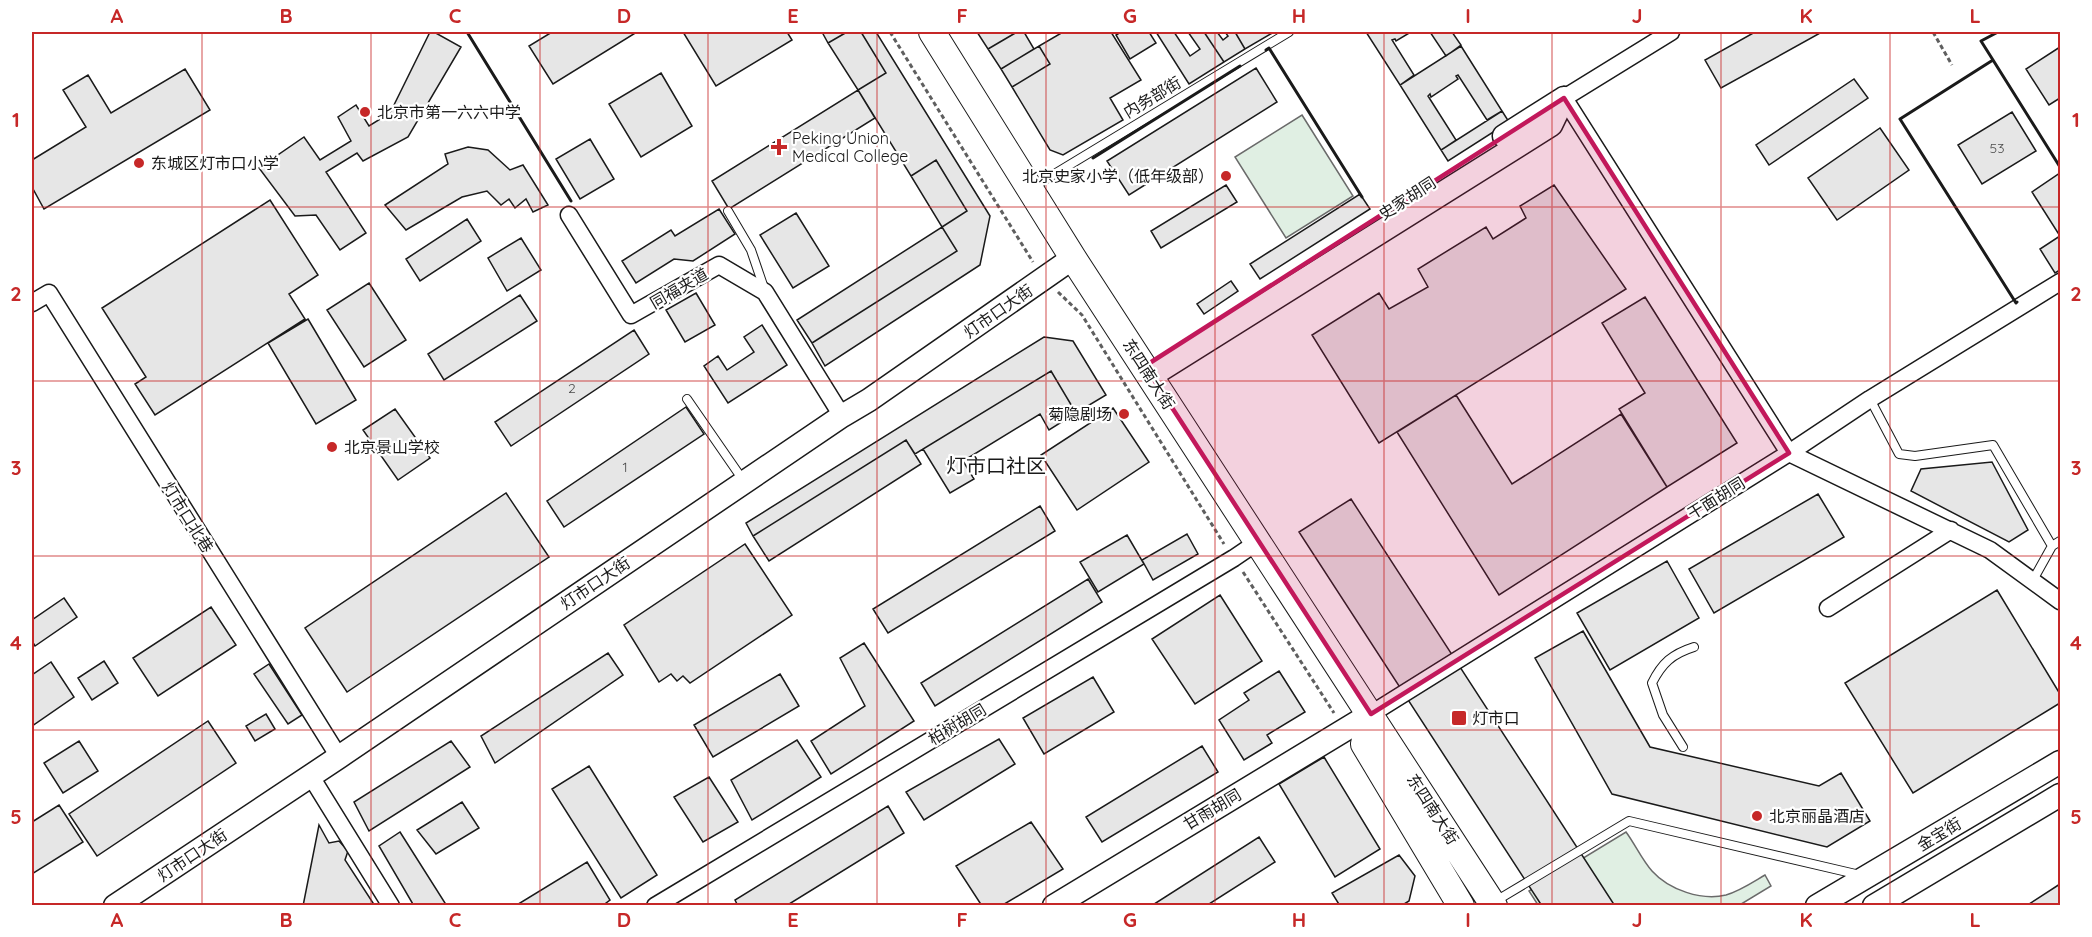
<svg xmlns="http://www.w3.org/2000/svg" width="2092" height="937" viewBox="0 0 2092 937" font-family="Quicksand,'Noto Sans SC',sans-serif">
<rect width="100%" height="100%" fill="#fff"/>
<!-- green -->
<path fill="#e0efe3" stroke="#6a6a6a" stroke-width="1.5" d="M 1302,115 L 1353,196 L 1286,238 L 1235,157 Z
M 1626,832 C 1635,844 1642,860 1652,871 C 1669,890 1702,901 1726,895 C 1740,891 1753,882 1765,875 L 1771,886 L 1738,906 L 1538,905 L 1529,891 Z"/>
<!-- building -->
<path fill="#e6e6e6" stroke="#1a1a1a" stroke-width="1.5" d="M 430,32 L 434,32 L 461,47 L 408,137 L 363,161 L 357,153 L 326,172 L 366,233 L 340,250 L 316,215 L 295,216 L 259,168 L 304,137 L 320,160 L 351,141 L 338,117 L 356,105 L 369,126 L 390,113 Z
M 552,32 L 637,32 L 553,84 L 529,46 Z
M 683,32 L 787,32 L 792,40 L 716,86 Z
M 822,32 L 847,32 L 828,43 Z
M 847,32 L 861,32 L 886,73 L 858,90 L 828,43 Z
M 861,32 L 876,32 L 990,216 L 980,265 L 825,366 L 812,343 L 957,251 L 942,227 L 967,211 L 936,160 L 911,176 L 858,90 L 886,73 Z
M 977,32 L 1017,32 L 988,49 Z
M 1017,32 L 1024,32 L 1034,49 L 1001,69 L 988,49 Z
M 1063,32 L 1111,32 L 1141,80 L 1110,98 L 1123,120 L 1063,155 L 1050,150 L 1012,87 L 1050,64 L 1039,46 Z
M 1121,32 L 1149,32 L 1156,43 L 1130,59 L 1116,35 Z
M 1156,32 L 1174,32 L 1190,56 L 1200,49 L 1188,32 L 1204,32 L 1224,62 L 1189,84 Z
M 1204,32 L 1217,32 L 1223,40 L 1228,36 L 1225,32 L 1235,32 L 1245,49 L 1224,62 Z
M 1235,32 L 1274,32 L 1245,49 Z
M 1366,32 L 1411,32 L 1396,41 L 1395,39 L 1392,40 L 1414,75 L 1400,85 Z
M 1430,32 L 1452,32 L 1461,45 L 1446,56 Z
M 1755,32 L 1822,32 L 1721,88 L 1705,60 Z
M 1039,46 L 1050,64 L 1012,87 L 1001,69 Z
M 1461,46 L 1502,111 L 1487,120 L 1458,75 L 1456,76 L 1458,79 L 1431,97 L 1430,94 L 1428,96 L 1456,140 L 1441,150 L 1400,85 Z
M 2060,47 L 2060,98 L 2049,105 L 2026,69 Z
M 1256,68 L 1277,102 L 1129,195 L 1107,161 Z
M 185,69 L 210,110 L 44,209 L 32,187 L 32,160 L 86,127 L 63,90 L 88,75 L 111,113 Z
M 661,73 L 692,126 L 641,157 L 609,104 Z
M 1854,79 L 1868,98 L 1769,165 L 1756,145 Z
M 858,90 L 875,118 L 729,209 L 712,181 Z
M 1502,111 L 1509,122 L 1448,161 L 1441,150 Z
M 2012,112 L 2036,151 L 1982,184 L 1958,145 Z
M 1880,128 L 1909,170 L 1837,220 L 1808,178 Z
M 590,139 L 614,179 L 580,199 L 556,159 Z
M 468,147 L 488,150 L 510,170 L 523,165 L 548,205 L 533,212 L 526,199 L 515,208 L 509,199 L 501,205 L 487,191 L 462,197 L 406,230 L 385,205 L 448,164 L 445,154 Z
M 936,160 L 967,211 L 942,227 L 911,176 Z
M 2060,173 L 2060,270 L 2055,273 L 2040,249 L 2060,236 L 2032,192 Z
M 1226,185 L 1237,202 L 1161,248 L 1151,231 Z
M 1554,185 L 1626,289 L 1379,443 L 1312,335 L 1379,293 L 1389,309 L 1428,287 L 1418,269 L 1486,227 L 1493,239 L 1526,218 L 1520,206 Z
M 1360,194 L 1370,209 L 1260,279 L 1250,264 Z
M 270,200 L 318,275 L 289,294 L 305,319 L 155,415 L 135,384 L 146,377 L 102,308 Z
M 719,209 L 735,234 L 693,261 L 674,259 L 636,283 L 622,261 L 671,230 L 675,236 Z
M 796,213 L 829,266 L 793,288 L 760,235 Z
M 467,219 L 481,241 L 420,281 L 406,259 Z
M 942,227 L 957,251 L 812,343 L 797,320 Z
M 521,238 L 541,270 L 507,291 L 488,258 Z
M 1231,281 L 1238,291 L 1204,314 L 1197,304 Z
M 369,283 L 406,340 L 364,367 L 327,310 Z
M 696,293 L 715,325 L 685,342 L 666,310 Z
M 520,295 L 537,321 L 444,380 L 428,354 Z
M 1645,297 L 1737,443 L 1667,487 L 1619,409 L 1645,393 L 1602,323 Z
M 308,319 L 356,400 L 316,424 L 268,343 Z
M 762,325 L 787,365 L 728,403 L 704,366 L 718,356 L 727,370 L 754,352 L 744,337 Z
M 634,330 L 649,354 L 511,446 L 495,422 Z
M 1044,337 L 1073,341 L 1106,395 L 1076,413 L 1051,371 L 915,454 L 906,440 L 753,536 L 746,523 Z
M 1051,371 L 1076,413 L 1049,430 L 1040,414 L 963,461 L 974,479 L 950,493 L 923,449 Z
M 1456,395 L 1512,484 L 1621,414 L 1667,487 L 1499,595 L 1397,432 Z
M 686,407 L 704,434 L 564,527 L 547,501 Z
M 1113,408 L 1149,462 L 1077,510 L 1041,455 Z
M 395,409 L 430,458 L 398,480 L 363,430 Z
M 906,440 L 921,464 L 769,561 L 753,536 Z
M 1992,462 L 2028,530 L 2009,542 L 1911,491 L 1921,469 Z
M 506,493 L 549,557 L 347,692 L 305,628 Z
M 1818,494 L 1844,537 L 1714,613 L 1689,569 Z
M 1351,499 L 1615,906 L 1542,906 L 1299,532 Z
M 1040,506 L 1055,531 L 888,633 L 873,609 Z
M 1187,534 L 1198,554 L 1153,580 L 1142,560 Z
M 1127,535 L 1144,564 L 1098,592 L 1080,562 Z
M 745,544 L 792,615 L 690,683 L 683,676 L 677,681 L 671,674 L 659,682 L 624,625 Z
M 1667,561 L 1699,618 L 1610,670 L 1577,613 Z
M 1088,579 L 1102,602 L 935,706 L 921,683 Z
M 1997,590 L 2060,694 L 2060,703 L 1913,793 L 1845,683 Z
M 1220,595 L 1262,661 L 1195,704 L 1152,639 Z
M 64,598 L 77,617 L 35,646 L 32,641 L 32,620 Z
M 211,607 L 236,645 L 158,696 L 133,658 Z
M 1583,631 L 1650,747 L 1819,786 L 1841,773 L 1870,821 L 1827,847 L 1612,794 L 1535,658 Z
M 864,643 L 914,721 L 831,774 L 811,741 L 865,706 L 840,658 Z
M 608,653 L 623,675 L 495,763 L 481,736 Z
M 104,661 L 118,683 L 92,700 L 78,678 Z
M 51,662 L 74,697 L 32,726 L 32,675 Z
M 269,664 L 302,715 L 288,724 L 254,674 Z
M 1279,671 L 1305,712 L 1267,735 L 1272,743 L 1244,760 L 1219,720 L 1249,700 L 1244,693 Z
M 780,674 L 799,706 L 713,757 L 694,725 Z
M 1093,677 L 1114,712 L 1044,754 L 1023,718 Z
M 266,714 L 275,729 L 255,741 L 246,726 Z
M 208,721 L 236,763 L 97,856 L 69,814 Z
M 999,739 L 1015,764 L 924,820 L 906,792 Z
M 797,740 L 821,777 L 752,820 L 731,780 Z
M 79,741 L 98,771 L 63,793 L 44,763 Z
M 451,741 L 470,767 L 369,831 L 354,802 Z
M 1202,746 L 1218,772 L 1102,842 L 1086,817 Z
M 1324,757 L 1380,849 L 1335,877 L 1279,784 Z
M 589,766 L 657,875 L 621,898 L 552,789 Z
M 709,777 L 738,822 L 703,842 L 674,797 Z
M 462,802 L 479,828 L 436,854 L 417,830 Z
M 59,805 L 83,842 L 32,874 L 32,822 Z
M 888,806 L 904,833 L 786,906 L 738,906 L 735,900 Z
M 1031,822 L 1063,869 L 1001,906 L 982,906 L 956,866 Z
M 319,825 L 329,843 L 339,841 L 348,851 L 345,860 L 375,906 L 303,906 Z
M 400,832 L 445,903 L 440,906 L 414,906 L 379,846 Z
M 1259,837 L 1275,862 L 1206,906 L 1151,906 Z
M 1399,855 L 1415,876 L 1409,901 L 1401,906 L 1340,906 L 1332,893 Z
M 587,862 L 610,900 L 602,906 L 515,906 Z
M 2060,884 L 2060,906 L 2026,906 Z"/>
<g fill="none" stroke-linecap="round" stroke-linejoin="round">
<!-- lane casing -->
<g stroke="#1a1a1a" stroke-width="10">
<path id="lane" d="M 1033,187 L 1289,32
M 728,211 L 751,250 L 764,288
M 687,399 L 743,480
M 1870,399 L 1899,454 L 1915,456 L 1993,445 L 2052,546
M 2033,580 L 2052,546 L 2060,541
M 1683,747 L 1663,715 L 1652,683 C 1662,663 1672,654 1694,647
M 1494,902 L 1629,821 L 1860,875"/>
</g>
<!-- street casing -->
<g stroke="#1a1a1a" stroke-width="19">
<path id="street" d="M 1671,32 L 1564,98 L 1789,453 L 1990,550 L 2060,601
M 569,215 L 631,315 L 719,265 L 765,292 L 842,416
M 32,303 L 49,293 L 339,757
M 1828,608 L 1951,530
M 1371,714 L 1789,453 L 1870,399 L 2060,282
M 310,775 L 391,906
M 655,906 L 1234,558 L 1259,541"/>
</g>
<!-- secondary casing -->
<g stroke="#1a1a1a" stroke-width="25">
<path id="secondary" d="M 1504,136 L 1564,98
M 1151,376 L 1551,125 L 1564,98
M 115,906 L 339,757 L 842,416 L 869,400 L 1073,258
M 1054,906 L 1371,714
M 1817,906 L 2060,762
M 1874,906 L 2060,795"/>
</g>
<!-- primary casing -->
<g stroke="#1a1a1a" stroke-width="28">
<path id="primary" d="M 932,32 L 1073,258 L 1494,906
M 1371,714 L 1364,744 L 1461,906"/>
</g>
<!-- path -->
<path stroke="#5f5f5f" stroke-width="3" stroke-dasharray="4.5 3" stroke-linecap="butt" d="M 890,32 L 1033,262
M 1933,32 L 1952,65
M 1058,292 L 1082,315 L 1224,544
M 1243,572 L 1334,713"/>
<!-- lane -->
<use href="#lane" stroke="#fff" stroke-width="8"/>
<!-- street -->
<use href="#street" stroke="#fff" stroke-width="16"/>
<!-- secondary -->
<use href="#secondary" stroke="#fff" stroke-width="22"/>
<!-- primary -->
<use href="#primary" stroke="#fff" stroke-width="26"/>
<!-- wall -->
<path stroke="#1a1a1a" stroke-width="3" d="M 467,32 L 571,201
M 1266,50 L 1269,48 L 1362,197
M 1993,60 L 1981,41 L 1998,32
M 1093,158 L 1240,66
M 2017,302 L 2016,303 L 1900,119 L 1993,60 L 2060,167"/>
</g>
<!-- marked area -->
<path fill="#c2185b" fill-opacity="0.2" stroke="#c2185b" stroke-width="4.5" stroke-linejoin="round" d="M 1564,98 L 1789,453 L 1371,714 L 1145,366 Z"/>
<!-- grid -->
<path fill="none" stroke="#c62828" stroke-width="1.5" stroke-opacity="0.55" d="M 202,32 L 202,906M 371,32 L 371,906M 540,32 L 540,906M 708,32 L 708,906M 877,32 L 877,906M 1046,32 L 1046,906M 1215,32 L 1215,906M 1384,32 L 1384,906M 1552,32 L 1552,906M 1721,32 L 1721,906M 1890,32 L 1890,906M 32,207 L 2060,207M 32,381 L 2060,381M 32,556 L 2060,556M 32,730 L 2060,730"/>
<!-- markers -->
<g fill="#c62828" stroke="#fff" stroke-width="2">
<circle cx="365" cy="112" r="6"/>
<path d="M776 138h6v6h6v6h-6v6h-6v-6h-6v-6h6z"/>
<circle cx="139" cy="163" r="6"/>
<circle cx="1226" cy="176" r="6"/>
<circle cx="1124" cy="414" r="6"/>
<circle cx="332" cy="447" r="6"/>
<rect x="1451" y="710" width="16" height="16" rx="3"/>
<circle cx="1757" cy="816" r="6"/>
</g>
<g text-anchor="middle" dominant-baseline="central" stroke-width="4.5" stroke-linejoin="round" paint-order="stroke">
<!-- number labels -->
<g font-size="14" fill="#4d4d4d">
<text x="1997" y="148">53</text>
<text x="572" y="388">2</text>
<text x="625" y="467">1</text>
</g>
<!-- street labels -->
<g font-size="16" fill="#1a1a1a" stroke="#fff">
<text transform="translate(1152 97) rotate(-31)">内务部街</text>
<text transform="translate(1407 198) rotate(-33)">史家胡同</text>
<text transform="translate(679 288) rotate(-30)">同福夹道</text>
<text transform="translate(998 311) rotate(-35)">灯市口大街</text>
<text transform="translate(1149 374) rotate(57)">东四南大街</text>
<text transform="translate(1716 498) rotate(-32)">干面胡同</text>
<text transform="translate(188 517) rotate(58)">灯市口北巷</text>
<text transform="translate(595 583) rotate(-34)">灯市口大街</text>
<text transform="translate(957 724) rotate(-31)">柏树胡同</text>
<text transform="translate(1212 809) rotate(-31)">甘雨胡同</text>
<text transform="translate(1433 809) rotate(57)">东四南大街</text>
<text transform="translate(1939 834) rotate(-31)">金宝街</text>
<text transform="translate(192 855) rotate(-34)">灯市口大街</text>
</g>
<!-- poi labels -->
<g font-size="16" fill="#1a1a1a" stroke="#fff" text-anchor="start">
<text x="377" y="112">北京市第一六六中学</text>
<text x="792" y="138">Peking Union<tspan x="792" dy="18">Medical College</tspan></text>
<text x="151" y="163">东城区灯市口小学</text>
<text x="1214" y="176" text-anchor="end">北京史家小学（低年级部）</text>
<text x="1112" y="414" text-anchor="end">菊隐剧场</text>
<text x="344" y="447">北京景山学校</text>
<text x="1472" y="718">灯市口</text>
<text x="1769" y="816">北京丽晶酒店</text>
</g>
<!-- quarter labels -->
<g font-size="20" fill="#1a1a1a" stroke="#fff">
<text x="996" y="465">灯市口社区</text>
</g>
</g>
<!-- border -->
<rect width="2092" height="937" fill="none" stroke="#ffffff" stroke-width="66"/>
<rect x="33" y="33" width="2026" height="871" fill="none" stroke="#c62828" stroke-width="2"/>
<g font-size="20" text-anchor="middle" font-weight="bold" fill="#c62828">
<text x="117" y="23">A</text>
<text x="286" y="23">B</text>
<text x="455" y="23">C</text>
<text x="624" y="23">D</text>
<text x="793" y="23">E</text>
<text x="962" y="23">F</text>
<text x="1130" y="23">G</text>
<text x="1299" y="23">H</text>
<text x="1468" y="23">I</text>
<text x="1637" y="23">J</text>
<text x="1806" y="23">K</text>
<text x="1975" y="23">L</text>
<text x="16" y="127">1</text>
<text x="2076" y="127">1</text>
<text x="16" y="301">2</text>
<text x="2076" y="301">2</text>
<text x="16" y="475">3</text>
<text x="2076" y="475">3</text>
<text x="16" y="650">4</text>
<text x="2076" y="650">4</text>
<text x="16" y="824">5</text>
<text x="2076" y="824">5</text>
<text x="117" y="927">A</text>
<text x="286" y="927">B</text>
<text x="455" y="927">C</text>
<text x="624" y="927">D</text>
<text x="793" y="927">E</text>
<text x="962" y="927">F</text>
<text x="1130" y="927">G</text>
<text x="1299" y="927">H</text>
<text x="1468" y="927">I</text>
<text x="1637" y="927">J</text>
<text x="1806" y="927">K</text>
<text x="1975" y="927">L</text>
</g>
</svg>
